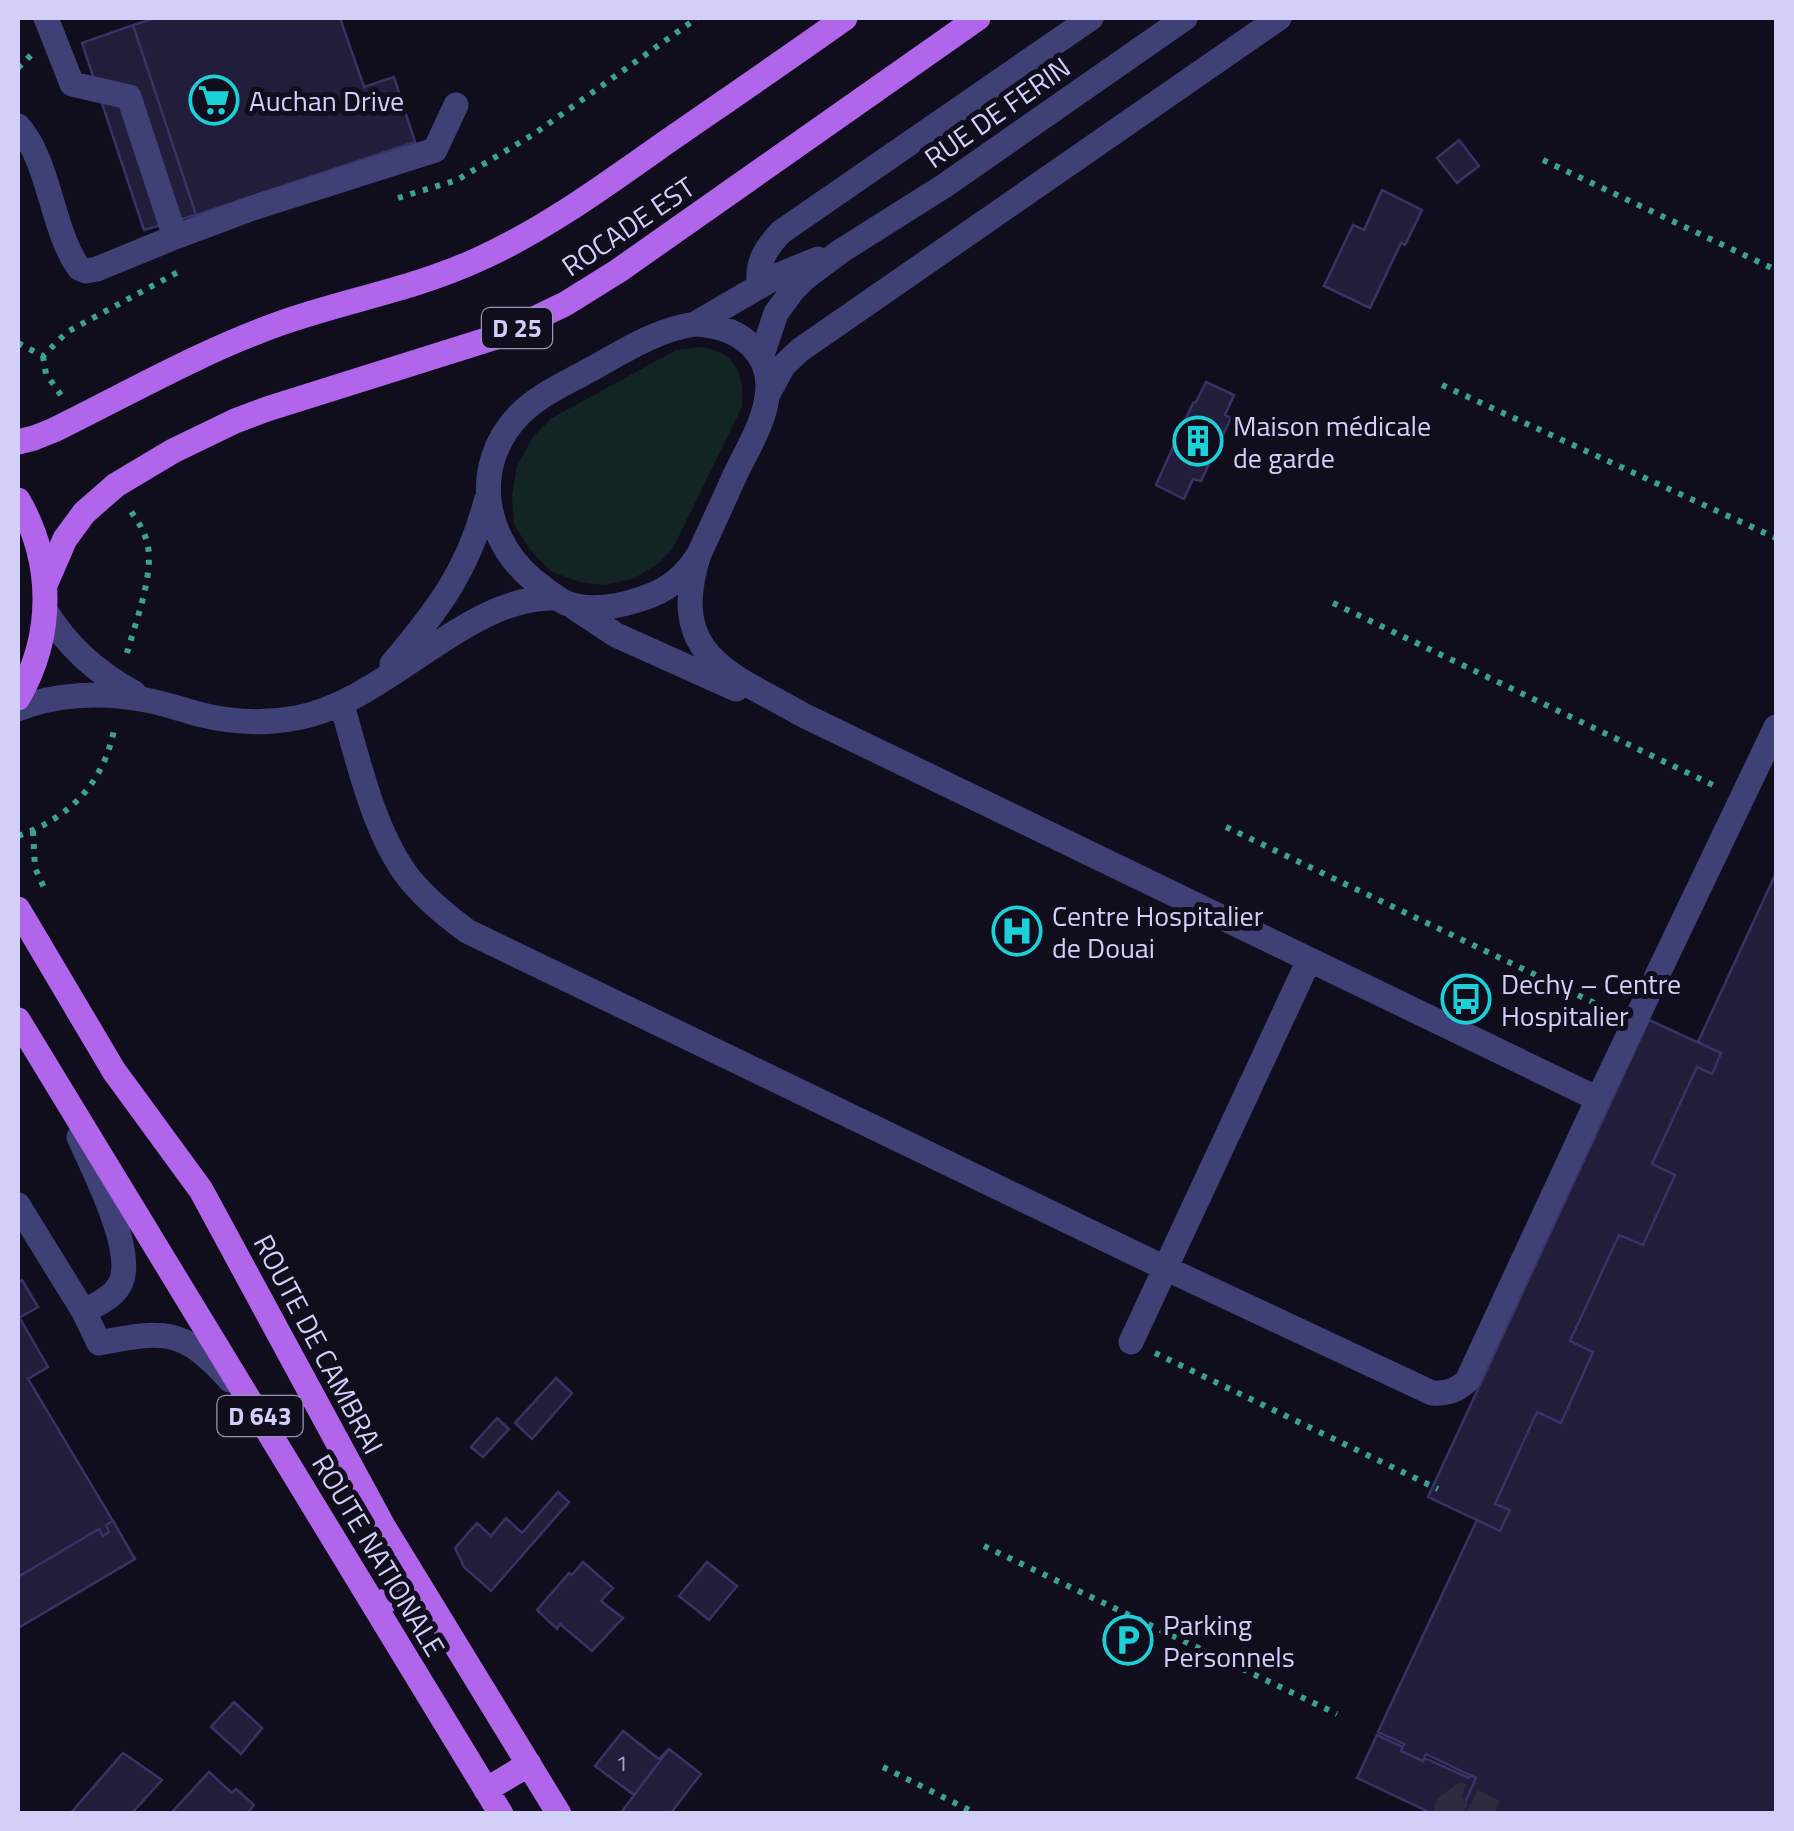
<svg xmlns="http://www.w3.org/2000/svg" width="1794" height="1831" viewBox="0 0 1794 1831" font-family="'Titillium Web',sans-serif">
<rect width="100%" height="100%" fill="#100e1c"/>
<!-- green -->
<path fill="#122524" d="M 702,347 C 737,354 744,373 742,407 L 673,548 L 659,563 L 633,579 L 604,585 L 579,582 L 550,571 L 528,547 L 514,524 L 512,496 L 517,466 L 533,437 L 552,418 L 676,350 Z"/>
<!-- building -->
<path fill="#211d3b" stroke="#393264" stroke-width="2.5" d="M 156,18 L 340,18 L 364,87 L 394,77 L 415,142 L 196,215 L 133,25 Z
M 133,25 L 196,215 L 144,230 L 82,43 Z
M 1459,140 L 1479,166 L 1457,183 L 1437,158 Z
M 1382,190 L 1422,210 L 1405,245 L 1401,243 L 1370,308 L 1324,286 L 1353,225 L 1364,230 Z
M 1206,382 L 1234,395 L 1225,415 L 1231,418 L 1201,481 L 1193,479 L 1184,499 L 1156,485 L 1193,403 L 1196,402 Z
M 1776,873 L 1776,1814 L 1460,1814 L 1476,1778 L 1426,1754 L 1423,1761 L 1401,1751 L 1404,1744 L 1378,1732 L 1477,1520 L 1500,1531 L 1510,1510 L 1495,1504 L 1537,1412 L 1561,1423 L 1593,1352 L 1570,1341 L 1619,1235 L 1643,1245 L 1675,1175 L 1652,1164 L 1697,1067 L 1712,1074 L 1721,1053 L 1698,1042 Z
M 1649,1020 L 1721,1053 L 1712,1074 L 1697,1067 L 1652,1164 L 1675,1175 L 1643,1245 L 1619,1235 L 1570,1341 L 1593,1352 L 1561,1423 L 1537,1412 L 1495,1504 L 1510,1510 L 1500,1531 L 1428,1497 Z
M 22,1280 L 38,1307 L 19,1318 L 18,1315 L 18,1283 Z
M 18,1315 L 48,1367 L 28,1379 L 113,1521 L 106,1525 L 109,1532 L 103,1536 L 99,1529 L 18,1577 Z
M 556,1378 L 572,1393 L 532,1439 L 515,1423 Z
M 497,1418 L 509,1429 L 483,1457 L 471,1447 Z
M 558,1492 L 569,1502 L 491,1591 L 464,1567 L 455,1548 L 477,1523 L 491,1536 L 506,1518 L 522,1533 Z
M 113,1521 L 135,1559 L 18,1628 L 18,1577 L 99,1529 L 103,1536 L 109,1532 L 106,1525 Z
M 583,1562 L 613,1588 L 601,1601 L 623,1618 L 592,1651 L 560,1624 L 557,1629 L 537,1610 L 569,1573 L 572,1575 Z
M 707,1562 L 737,1586 L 709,1620 L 679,1596 Z
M 234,1702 L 262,1728 L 241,1754 L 211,1727 Z
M 623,1731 L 659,1759 L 669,1749 L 634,1795 L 595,1766 Z
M 1377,1735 L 1403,1747 L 1401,1751 L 1423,1761 L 1425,1758 L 1469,1778 L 1470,1775 L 1476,1778 L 1460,1814 L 1433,1814 L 1357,1778 Z
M 669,1749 L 701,1774 L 670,1814 L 620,1814 Z
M 123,1753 L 162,1780 L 131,1814 L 70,1814 Z
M 209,1772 L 232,1793 L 236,1789 L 254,1805 L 247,1814 L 176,1814 L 173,1811 Z"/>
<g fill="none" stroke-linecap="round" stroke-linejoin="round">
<!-- minor-tunnel -->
<path stroke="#2d2b3d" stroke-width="25" stroke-dasharray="25 12" stroke-linecap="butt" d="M 1446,1814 L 1447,1807 L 1461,1796 L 1498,1814"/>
<!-- path -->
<path stroke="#3ca094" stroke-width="6" stroke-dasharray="5 8" stroke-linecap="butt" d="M 18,68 L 32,54
M 1543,160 L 1776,270
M 398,198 L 457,180 L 534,134 L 697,18
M 18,343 L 43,356 L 67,332 L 178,272
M 43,356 L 46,374 L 61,395
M 1442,385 L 1776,538
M 1333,603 L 1715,786
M 127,653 C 135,623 158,566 145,536 C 142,526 134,517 129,508
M 1226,827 L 1609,1010
M 33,831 L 35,868 L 46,892
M 18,836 C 72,817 105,781 115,725
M 1155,1353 L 1438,1489
M 984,1546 L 1337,1714
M 883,1767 L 977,1814"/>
<!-- minor -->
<path stroke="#3f4075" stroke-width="25" d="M 18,126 C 50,161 51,229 79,268 L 86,271 L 97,269 L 175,237 L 129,97 L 72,84 L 46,18
M 175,237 L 250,209 L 435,150 L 456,105
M 759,286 C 757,262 765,249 781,232 L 1091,18
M 695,324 C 740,326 777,354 766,403 C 761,428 746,452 735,475 C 723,502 711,528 699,554 C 685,577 667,591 641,599 C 617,607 590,612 566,603 C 557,599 549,592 541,586 C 484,545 468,467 520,414 C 538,396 562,385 584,373 C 620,354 654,330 695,324 Z
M 695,324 L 779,275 L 818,259
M 761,358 L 776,313 L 793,290 L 805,278 L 841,251 L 944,186 L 1185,18
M 768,394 L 783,366 L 800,350 L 1279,18
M 699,554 C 666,657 730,673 805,716 L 1598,1099
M 575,608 L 616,635 L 736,689
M 45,610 C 68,647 96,672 134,693
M 392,664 C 437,611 469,569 486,501
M 342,705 C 358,759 372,826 405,873 C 422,896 444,914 467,931 L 1165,1268 L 1432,1393 C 1446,1394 1456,1391 1467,1381 L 1598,1099 L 1776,727
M 18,709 C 57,693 104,692 146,700 C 163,703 180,709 198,714 C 229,722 264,724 296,718 C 388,702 466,594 557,598
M 79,1137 C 93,1169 135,1249 121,1282 C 115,1297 96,1304 84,1312 L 99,1343 C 165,1330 183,1328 230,1380
M 18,1205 L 84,1312
M 1131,1342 L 1309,960"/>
<!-- major -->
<path stroke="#b165ea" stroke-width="25" d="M 18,442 L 34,438 L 54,430 C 129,393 202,351 281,323 C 346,300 414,289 477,260 C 542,231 600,189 658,148 C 720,105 783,62 845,18
M 18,500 C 54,562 54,636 18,698
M 45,585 L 65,539 L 84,513 L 116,485 L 173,451 L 235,421 L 267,409 L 496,337 L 565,304 L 618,271 L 978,18
M 18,909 L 114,1071 L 201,1190 L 383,1526 L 559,1814
M 18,1020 L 501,1814
M 376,1608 L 415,1580
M 486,1790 L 529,1764"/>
</g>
<!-- icons -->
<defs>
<g id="supermarket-ring" transform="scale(2.5)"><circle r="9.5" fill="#100e1c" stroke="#1dd0d8" stroke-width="1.5"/><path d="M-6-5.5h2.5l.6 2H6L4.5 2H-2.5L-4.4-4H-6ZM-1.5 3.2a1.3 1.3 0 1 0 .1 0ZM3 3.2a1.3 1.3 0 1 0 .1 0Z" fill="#1dd0d8"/></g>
<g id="building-ring" transform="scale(2.5)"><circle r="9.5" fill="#100e1c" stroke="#1dd0d8" stroke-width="1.5"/><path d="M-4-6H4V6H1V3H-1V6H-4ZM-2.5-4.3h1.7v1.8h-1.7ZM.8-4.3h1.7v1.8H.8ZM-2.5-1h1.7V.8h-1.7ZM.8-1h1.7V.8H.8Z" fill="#1dd0d8"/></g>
<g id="hospital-ring" transform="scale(2.5)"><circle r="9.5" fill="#100e1c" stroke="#1dd0d8" stroke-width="1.5"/><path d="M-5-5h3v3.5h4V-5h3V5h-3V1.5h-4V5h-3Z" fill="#1dd0d8"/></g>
<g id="bus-ring" transform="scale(2.5)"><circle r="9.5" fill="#100e1c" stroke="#1dd0d8" stroke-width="1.5"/><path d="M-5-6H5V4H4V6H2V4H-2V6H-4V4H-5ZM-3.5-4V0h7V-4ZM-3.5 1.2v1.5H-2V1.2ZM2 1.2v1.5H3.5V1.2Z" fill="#1dd0d8"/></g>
<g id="parking-ring" transform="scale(2.5)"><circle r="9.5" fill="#100e1c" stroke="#1dd0d8" stroke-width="1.5"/><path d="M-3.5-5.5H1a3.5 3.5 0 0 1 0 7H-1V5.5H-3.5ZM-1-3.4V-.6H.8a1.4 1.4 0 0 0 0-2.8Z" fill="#1dd0d8"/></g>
</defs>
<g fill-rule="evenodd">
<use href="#supermarket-ring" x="214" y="100"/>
<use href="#building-ring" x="1198" y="441"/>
<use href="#hospital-ring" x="1017" y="931"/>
<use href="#bus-ring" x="1466" y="999"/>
<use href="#parking-ring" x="1128" y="1640"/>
</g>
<g text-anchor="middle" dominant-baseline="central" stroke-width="10" stroke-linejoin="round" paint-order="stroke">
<!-- number labels -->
<g font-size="22" fill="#a6a3ca">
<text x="622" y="1763">1</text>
</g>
<!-- shield labels -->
<g fill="#100e1c" stroke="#9896b7" stroke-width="2.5">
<rect x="482" y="308" width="70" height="40" rx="8"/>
<rect x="217.5" y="1396" width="85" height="40" rx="8"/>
</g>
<g font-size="25" font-weight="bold" fill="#d2d0f9">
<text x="517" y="328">D 25</text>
<text x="260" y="1416">D 643</text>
</g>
<!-- poi labels -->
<g font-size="28" fill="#d2d0f9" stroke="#100e1c" text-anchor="start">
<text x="249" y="100">Auchan Drive</text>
<text x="1233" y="425">Maison médicale<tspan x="1233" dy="32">de garde</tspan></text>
<text x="1052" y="915">Centre Hospitalier<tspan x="1052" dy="32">de Douai</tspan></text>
<text x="1501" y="983">Dechy – Centre<tspan x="1501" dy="32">Hospitalier</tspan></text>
<text x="1163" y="1624">Parking<tspan x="1163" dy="32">Personnels</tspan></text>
</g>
<!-- street labels -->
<g font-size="28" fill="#d2d0f9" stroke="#100e1c">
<text transform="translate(997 112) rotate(-35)">RUE DE FERIN</text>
<text transform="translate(628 226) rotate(-34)">ROCADE EST</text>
<text transform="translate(319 1344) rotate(62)">ROUTE DE CAMBRAI</text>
<text transform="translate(379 1555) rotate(59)">ROUTE NATIONALE</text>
</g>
</g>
<!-- border -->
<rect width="1794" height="1831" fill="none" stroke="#d2d0f9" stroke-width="40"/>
</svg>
